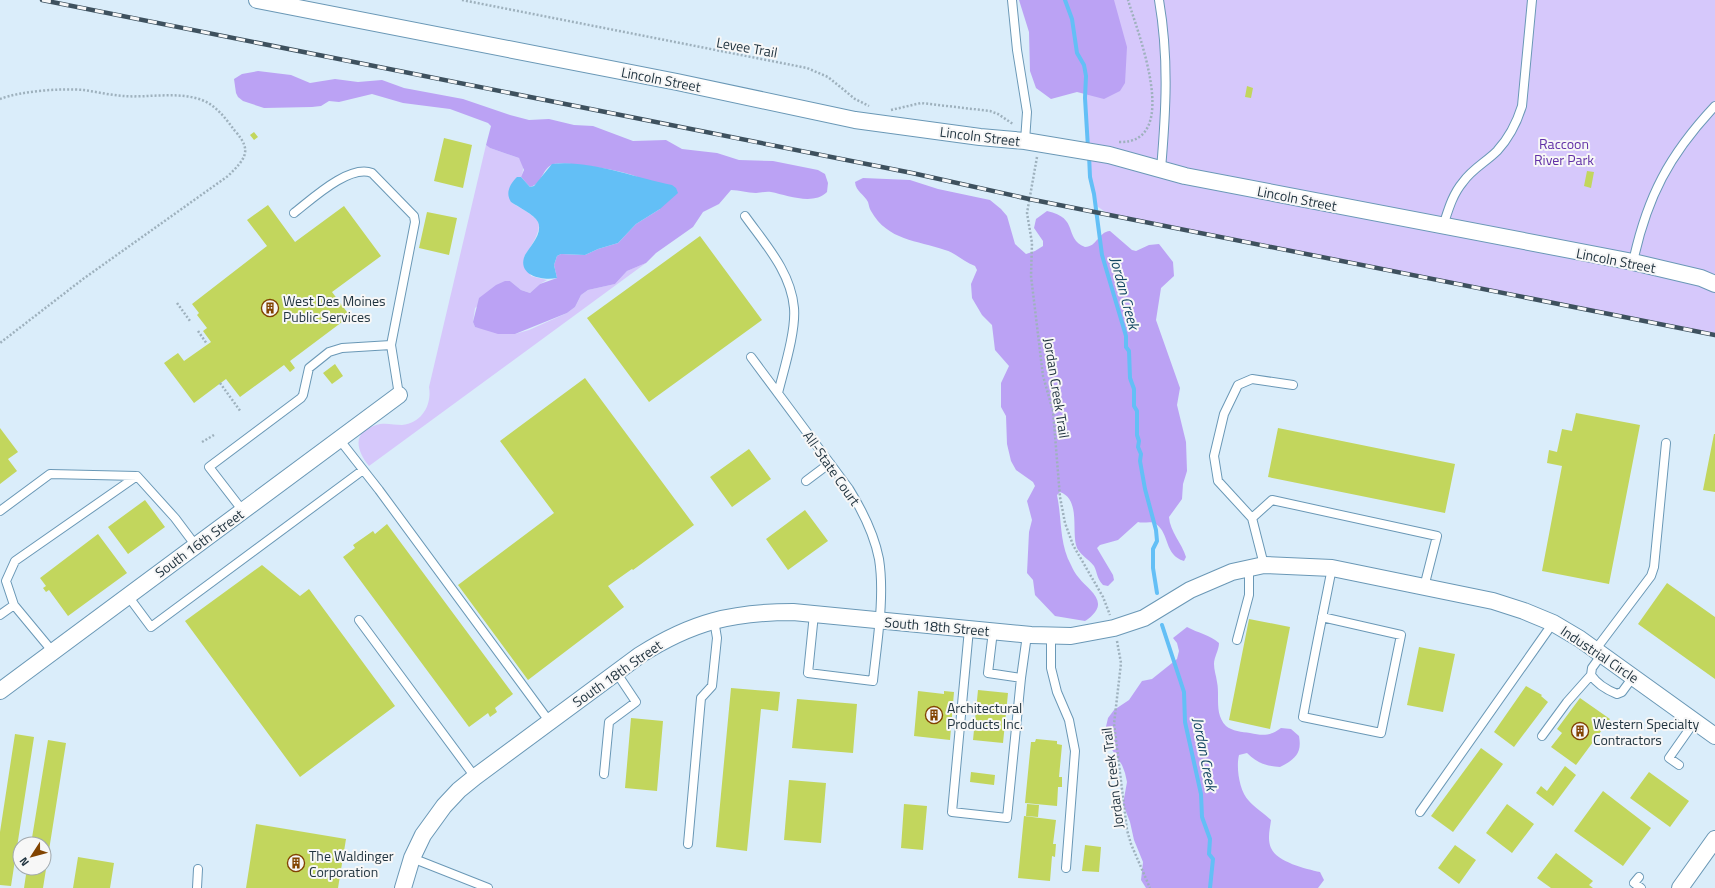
<svg xmlns="http://www.w3.org/2000/svg" width="1715" height="888" viewBox="0 0 1715 888" font-family="'Titillium Web',sans-serif">
<rect width="100%" height="100%" fill="#daedfa"/>
<!-- green -->
<path fill="#d6c8fb" d="M 1065,0 L 1715,0 L 1715,335 L 1110,215 L 1095,205 L 1090,177 L 1085,98 L 1086,86 Z
M 486,145 L 490,148 L 519,158 C 524,164 524,170 521,177 L 517,177 L 511,202 C 518,207 531,213 537,220 C 544,229 529,249 524,257 L 531,276 L 547,280 L 540,284 L 530,293 L 521,290 L 510,281 L 475,308 L 473,322 L 475,327 L 515,334 L 529,330 L 567,313 L 575,307 L 581,295 L 588,290 L 615,284 L 627,271 L 646,263 L 369,466 C 354,447 353,430 380,424 C 388,423 395,425 402,425 C 422,423 432,405 429,387 Z"/>
<!-- forest -->
<path fill="#bba2f4" d="M 1019,0 L 1114,0 L 1127,47 L 1125,83 L 1120,91 L 1104,99 L 1077,92 L 1051,99 L 1036,88 L 1030,71 L 1029,32 Z
M 258,71 L 291,75 L 310,83 L 335,79 L 358,82 L 382,80 L 404,88 L 463,99 L 510,115 L 529,120 L 549,119 L 574,125 L 593,126 L 633,141 L 666,140 L 682,149 L 717,153 L 739,160 L 773,161 L 818,170 L 825,174 L 828,183 L 827,192 C 813,206 787,195 771,192 C 766,191 761,193 756,193 C 747,193 740,190 731,190 L 719,204 L 703,212 L 693,227 L 656,253 L 646,263 L 627,271 L 615,284 L 588,290 L 581,295 L 575,307 L 567,313 L 515,334 L 498,334 L 475,327 L 473,322 L 479,298 L 496,285 L 505,281 L 510,281 L 521,290 L 530,293 L 540,284 L 557,278 L 554,265 L 557,256 L 561,254 L 585,255 L 598,249 L 618,243 L 636,224 L 660,209 C 655,201 646,183 639,178 C 630,171 564,161 554,164 C 542,167 543,184 530,187 L 521,177 L 524,170 L 519,158 L 490,148 L 486,145 L 491,126 L 488,123 L 450,109 L 403,103 L 372,94 L 339,102 L 329,101 L 321,106 L 312,107 L 264,108 L 243,101 L 238,97 L 236,93 L 234,79 L 242,74 Z
M 863,178 L 910,180 L 938,189 L 990,200 L 1001,209 L 1007,216 L 1015,244 L 1026,254 L 1035,251 L 1043,246 L 1043,241 L 1034,228 L 1036,219 L 1047,211 C 1080,218 1063,238 1085,247 C 1097,247 1098,232 1110,231 L 1132,250 L 1136,251 L 1149,245 L 1159,244 L 1173,262 L 1174,276 L 1161,288 L 1156,320 L 1180,388 L 1177,405 L 1186,442 L 1187,471 L 1183,484 L 1182,499 L 1169,517 C 1170,532 1182,543 1186,557 L 1184,561 C 1164,555 1170,534 1156,524 C 1151,520 1144,524 1138,522 L 1118,540 L 1100,545 L 1097,548 L 1113,575 L 1114,580 L 1108,586 L 1103,585 C 1096,577 1098,574 1094,566 C 1089,559 1078,554 1076,545 C 1072,528 1080,499 1060,492 L 1057,495 C 1062,518 1059,543 1071,565 C 1073,569 1075,574 1079,578 C 1085,586 1099,595 1098,605 C 1098,611 1089,619 1085,621 L 1055,616 L 1035,595 L 1033,580 L 1027,573 L 1029,532 L 1032,520 L 1027,501 L 1035,486 L 1033,482 L 1016,470 L 1011,461 L 1007,444 L 1006,416 L 1001,407 L 1001,383 L 1009,366 L 995,350 L 992,325 L 982,315 L 972,298 L 971,284 L 977,270 L 975,266 C 964,262 956,253 945,250 C 917,240 888,241 871,211 C 869,208 869,205 868,202 C 864,194 856,192 855,182 Z
M 1187,627 C 1198,633 1210,635 1219,643 C 1219,650 1214,657 1214,664 C 1214,670 1216,675 1217,682 C 1220,696 1214,714 1226,726 C 1232,731 1242,732 1250,733 C 1263,736 1270,736 1281,728 L 1291,729 L 1299,736 C 1302,753 1296,759 1280,767 C 1266,766 1257,763 1247,753 L 1239,755 C 1236,767 1239,791 1249,801 C 1253,806 1265,814 1271,820 C 1270,829 1267,839 1271,848 C 1277,862 1306,869 1320,872 L 1324,880 L 1318,888 L 1146,888 L 1141,880 L 1143,862 L 1134,840 L 1130,822 L 1123,804 L 1127,782 L 1125,773 L 1122,765 L 1109,745 L 1105,731 L 1108,718 L 1114,710 L 1129,700 L 1142,681 L 1152,679 L 1177,659 L 1179,651 L 1177,643 L 1173,638 Z"/>
<!-- water -->
<path fill="#63bff6" d="M 552,164 C 587,159 637,178 672,185 L 676,188 L 678,193 L 660,209 L 636,224 L 618,243 L 598,249 L 585,255 L 561,254 L 557,256 L 554,265 L 557,278 C 543,281 516,276 525,255 C 530,246 543,234 538,222 C 534,214 518,207 511,202 C 505,193 510,184 517,177 L 521,177 L 530,187 L 534,186 Z"/>
<g fill="none" stroke-linecap="round" stroke-linejoin="round">
<!-- stream -->
<path stroke="#63bff6" stroke-width="4" d="M 1065,0 L 1072,19 L 1077,53 L 1084,65 L 1086,76 L 1085,98 L 1088,148
M 1089,155 L 1090,177 L 1094,194 L 1102,255 L 1126,336 L 1126,347 L 1129,351 L 1130,378 L 1134,389 L 1134,406 L 1137,411 L 1137,435 L 1139,441 L 1138,447 L 1141,454 L 1140,461 L 1145,489 L 1156,530 L 1157,541 L 1153,549 L 1153,568 L 1157,593
M 1162,625 L 1184,692 L 1185,722 L 1201,794 L 1202,817 L 1210,839 L 1209,854 L 1213,859 L 1210,888"/>
</g>
<!-- building -->
<path fill="#c2d65d" d="M 1247,86 L 1253,88 L 1251,98 L 1245,97 Z
M 254,132 L 258,137 L 254,140 L 250,135 Z
M 444,138 L 472,145 L 463,188 L 434,181 Z
M 1587,171 L 1594,172 L 1591,188 L 1584,186 Z
M 268,205 L 295,242 L 344,206 L 381,256 L 332,292 L 350,316 L 290,361 L 295,368 L 290,372 L 284,365 L 240,397 L 226,379 L 194,403 L 164,363 L 178,353 L 184,361 L 211,342 L 203,331 L 207,328 L 197,315 L 199,313 L 192,304 L 267,246 L 247,220 Z
M 427,212 L 457,218 L 449,255 L 419,248 Z
M 700,236 L 762,320 L 649,402 L 587,318 Z
M 335,364 L 343,376 L 332,384 L 323,373 Z
M 585,378 L 694,525 L 633,570 L 632,569 L 608,586 L 624,607 L 528,680 L 458,585 L 554,513 L 500,441 Z
M 1576,413 L 1640,425 L 1609,584 L 1542,571 L 1562,466 L 1547,463 L 1549,450 L 1557,452 L 1562,429 L 1572,431 Z
M 0,428 L 18,452 L 8,459 L 17,471 L 0,484 Z
M 1278,428 L 1455,464 L 1445,513 L 1268,477 Z
M 1714,434 L 1715,434 L 1715,492 L 1703,490 Z
M 749,449 L 771,479 L 732,507 L 710,477 Z
M 145,500 L 165,527 L 128,554 L 108,527 Z
M 805,510 L 828,541 L 788,570 L 766,539 Z
M 387,524 L 513,694 L 495,708 L 497,712 L 490,717 L 488,713 L 469,727 L 343,557 L 355,548 L 353,545 L 373,531 L 375,534 Z
M 98,534 L 127,573 L 68,616 L 49,590 L 46,592 L 43,588 L 46,586 L 40,578 Z
M 262,565 L 300,596 L 309,589 L 395,706 L 300,777 L 185,621 Z
M 1667,583 L 1715,617 L 1715,679 L 1638,624 Z
M 1249,619 L 1290,627 L 1270,729 L 1229,720 Z
M 1419,647 L 1455,654 L 1443,712 L 1407,705 Z
M 1526,686 L 1542,695 L 1541,696 L 1548,702 L 1514,747 L 1494,732 Z
M 731,688 L 780,692 L 778,711 L 761,709 L 747,851 L 716,847 Z
M 978,690 L 1008,693 L 1003,743 L 973,740 Z
M 918,691 L 944,694 L 944,691 L 954,692 L 950,740 L 914,736 Z
M 1580,698 L 1610,719 L 1576,765 L 1551,747 L 1562,733 L 1557,729 Z
M 797,699 L 857,704 L 853,753 L 792,748 Z
M 631,718 L 663,721 L 657,791 L 625,788 Z
M 15,734 L 34,737 L 11,886 L 0,885 L 0,832 Z
M 1036,739 L 1057,741 L 1057,744 L 1062,745 L 1059,777 L 1062,777 L 1062,787 L 1058,787 L 1057,806 L 1025,803 L 1031,742 L 1035,742 Z
M 48,740 L 66,743 L 43,888 L 24,888 L 27,868 L 44,868 L 44,844 L 31,844 Z
M 1481,748 L 1503,764 L 1453,832 L 1431,816 Z
M 1565,766 L 1576,775 L 1553,806 L 1536,793 L 1541,786 L 1547,791 Z
M 971,772 L 995,775 L 994,785 L 970,782 Z
M 1649,772 L 1689,801 L 1670,827 L 1630,798 Z
M 789,780 L 826,783 L 821,843 L 784,840 Z
M 1603,791 L 1651,828 L 1623,866 L 1574,831 Z
M 904,804 L 927,806 L 923,850 L 901,848 Z
M 1027,804 L 1039,805 L 1038,817 L 1026,816 Z
M 1507,804 L 1534,824 L 1512,853 L 1486,833 Z
M 1024,816 L 1056,820 L 1053,844 L 1056,844 L 1055,857 L 1052,856 L 1050,881 L 1018,878 Z
M 256,824 L 346,839 L 338,888 L 246,888 Z
M 1085,845 L 1101,847 L 1099,872 L 1082,871 Z
M 1455,845 L 1476,860 L 1459,884 L 1438,868 Z
M 1556,853 L 1593,881 L 1589,885 L 1593,888 L 1551,888 L 1537,878 Z
M 78,857 L 114,863 L 110,888 L 73,888 Z"/>
<g fill="none" stroke-linecap="round" stroke-linejoin="round">
<!-- service casing -->
<g stroke="#6a98b6" stroke-width="10">
<path id="service" d="M 1012,0 L 1017,50 L 1027,112 L 1025,141
M 1159,0 C 1169,58 1166,111 1161,169
M 294,213 C 311,200 349,164 372,173 L 414,216 L 415,222 L 391,345 L 399,395
M 745,216 C 765,244 791,272 794,308 C 796,331 784,369 778,393
M 1443,226 C 1448,211 1452,195 1463,182 C 1472,169 1486,162 1497,151 C 1509,138 1517,122 1522,106 L 1532,0
M 1633,262 C 1647,197 1669,155 1715,106
M 751,357 L 849,489 C 862,510 874,533 879,559 C 885,597 877,642 873,681 L 808,673 L 814,614
M 339,439 L 379,490 L 549,721
M 806,481 L 830,463
M 0,511 L 50,474 L 137,476 L 175,518 L 196,546
M 243,511 L 209,467 L 301,398 L 303,395 L 309,368 L 329,352 L 342,348 L 391,345
M 1252,518 L 1272,500 L 1437,536 L 1424,587
M 1264,565 L 1252,518 L 1218,481 L 1214,456 L 1224,414 L 1238,385 L 1252,379 L 1293,385
M 128,596 L 151,627 L 363,470
M 14,605 L 6,581 L 15,561 L 137,476
M 0,615 L 14,605 L 53,652
M 1322,617 L 1401,635 L 1381,733 L 1303,717 C 1312,667 1322,618 1332,568
M 359,620 L 475,777
M 969,629 L 952,812 L 1007,818 L 1021,678
M 993,631 L 988,673 L 1021,678 L 1027,635
M 1051,637 L 1051,668 L 1057,692 L 1069,720 L 1075,751 L 1066,868
M 1237,640 L 1249,595 L 1249,568
M 1596,649 L 1651,576 L 1654,567 L 1666,443
M 1602,654 L 1592,668 L 1591,675 C 1597,684 1607,690 1617,694 L 1622,692 L 1633,677
M 1542,736 L 1567,702 L 1591,675
M 1679,765 L 1669,758 L 1695,721
M 604,774 L 609,722 L 636,702 L 616,672
M 1420,812 L 1553,623
M 688,844 L 701,698 L 712,686 L 717,638 L 714,620
M 412,858 L 488,888
M 1639,877 L 1634,883 L 1641,888
M 197,888 L 198,869"/>
</g>
<!-- minor casing -->
<g stroke="#6a98b6" stroke-width="18">
<path id="minor" d="M 257,0 L 677,82 L 855,120 L 980,137 L 1025,141 L 1109,155 L 1185,176 L 1633,262 L 1701,278 L 1715,284
M 0,691 L 399,395
M 403,888 L 412,858 L 423,835 L 444,806 L 459,790 L 475,777 L 640,655 C 692,622 732,612 793,612 L 1031,635 L 1071,636 L 1114,628 L 1144,618 L 1190,590 L 1232,572 L 1264,565 L 1332,568 L 1493,601 L 1524,611 L 1553,623 L 1580,639 L 1715,736
M 1680,888 L 1715,839"/>
</g>
<!-- path -->
<path stroke="#9eb1bd" stroke-width="2.5" stroke-dasharray="2 2" stroke-linecap="butt" d="M 462,0 L 807,68 L 828,77 L 855,99 L 869,106
M 0,99 C 21,91 61,88 84,90 C 97,92 110,95 123,96 C 148,98 178,91 202,100 C 217,106 226,119 235,131 C 253,151 245,159 228,176 L 83,279 L 0,343
M 891,110 L 921,103 L 990,111 L 998,114 L 1013,124
M 1119,142 C 1183,144 1137,31 1128,0
M 1037,157 L 1027,213 L 1032,243 L 1031,276 L 1043,376 L 1053,411 L 1060,497 L 1065,523 L 1073,545 L 1103,597 L 1110,615
M 177,303 L 190,321
M 198,331 L 207,344
M 220,383 L 241,412
M 202,442 L 214,435
M 1117,641 L 1121,663 L 1114,724 L 1127,830 L 1131,844 L 1150,888"/>
<!-- service -->
<use href="#service" stroke="#fff" stroke-width="8"/>
<!-- minor -->
<use href="#minor" stroke="#fff" stroke-width="16"/>
<!-- rail casing -->
<g stroke="#3e515e" stroke-width="4.5">
<path id="rail" d="M 42,0 L 912,173 L 1029,199 L 1715,335"/>
</g>
<!-- rail -->
<use href="#rail" stroke="#f7f7f7" stroke-width="3" stroke-dasharray="9" stroke-linecap="butt"/>
</g>
<!-- icons -->
<defs>
<g id="building-ring" transform="scale(0.9)"><circle r="9.5" fill="#f7f7f7" stroke="#814301" stroke-width="1.5"/><path d="M-4-6H4V6H1V3H-1V6H-4ZM-2.5-4.3h1.7v1.8h-1.7ZM.8-4.3h1.7v1.8H.8ZM-2.5-1h1.7V.8h-1.7ZM.8-1h1.7V.8H.8Z" fill="#814301"/></g>
</defs>
<g fill-rule="evenodd">
<use href="#building-ring" x="270" y="308"/>
<use href="#building-ring" x="934" y="715"/>
<use href="#building-ring" x="1580" y="731"/>
<use href="#building-ring" x="296" y="863"/>
</g>
<g text-anchor="middle" dominant-baseline="central" stroke-width="4" stroke-linejoin="round" paint-order="stroke">
<!-- street labels -->
<g font-size="14" fill="#1f323e" stroke="#f7f7f7">
<text transform="translate(747 47) rotate(10)">Levee Trail</text>
<text transform="translate(661 79) rotate(11)">Lincoln Street</text>
<text transform="translate(980 136) rotate(7)">Lincoln Street</text>
<text transform="translate(1297 198) rotate(11)">Lincoln Street</text>
<text transform="translate(1616 260) rotate(11)">Lincoln Street</text>
<text transform="translate(1057 388) rotate(81)">Jordan Creek Trail</text>
<text transform="translate(832 468) rotate(55)">All-State Court</text>
<text transform="translate(199 543) rotate(-36)">South 16th Street</text>
<text transform="translate(937 626) rotate(5)">South 18th Street</text>
<text transform="translate(1600 654) rotate(34)">Industrial Circle</text>
<text transform="translate(617 673) rotate(-35)">South 18th Street</text>
<text transform="translate(1112 778) rotate(-97)">Jordan Creek Trail</text>
</g>
<!-- park labels -->
<g font-size="14" fill="#6130a6" stroke="#f7f7f7">
<text x="1564" y="143">Raccoon<tspan x="1564" dy="16">River Park</tspan></text>
</g>
<!-- poi labels -->
<g font-size="14" fill="#1f323e" stroke="#f7f7f7" text-anchor="start">
<text x="283" y="300">West Des Moines<tspan x="283" dy="16">Public Services</tspan></text>
<text x="947" y="707">Architectural<tspan x="947" dy="16">Products Inc.</tspan></text>
<text x="1593" y="723">Western Specialty<tspan x="1593" dy="16">Contractors</tspan></text>
<text x="309" y="855">The Waldinger<tspan x="309" dy="16">Corporation</tspan></text>
</g>
<!-- water labels -->
<g font-size="15" font-style="italic" fill="#144763" stroke="#f7f7f7">
<text transform="translate(1125 293) rotate(75)">Jordan Creek</text>
<text transform="translate(1205 754) rotate(79)">Jordan Creek</text>
</g>
</g>
<!-- north arrow -->
<g transform="translate(32 856) rotate(234)"><circle r="19" fill="#f7f7f7" stroke="#a1a8ad"/>
<path d="M0-3L7 15L0 10L-7 15Z" fill="#814301"/>
<text y="-6" font-size="11" font-weight="bold" text-anchor="middle" fill="#1f323e">N</text>
</g>
</svg>
